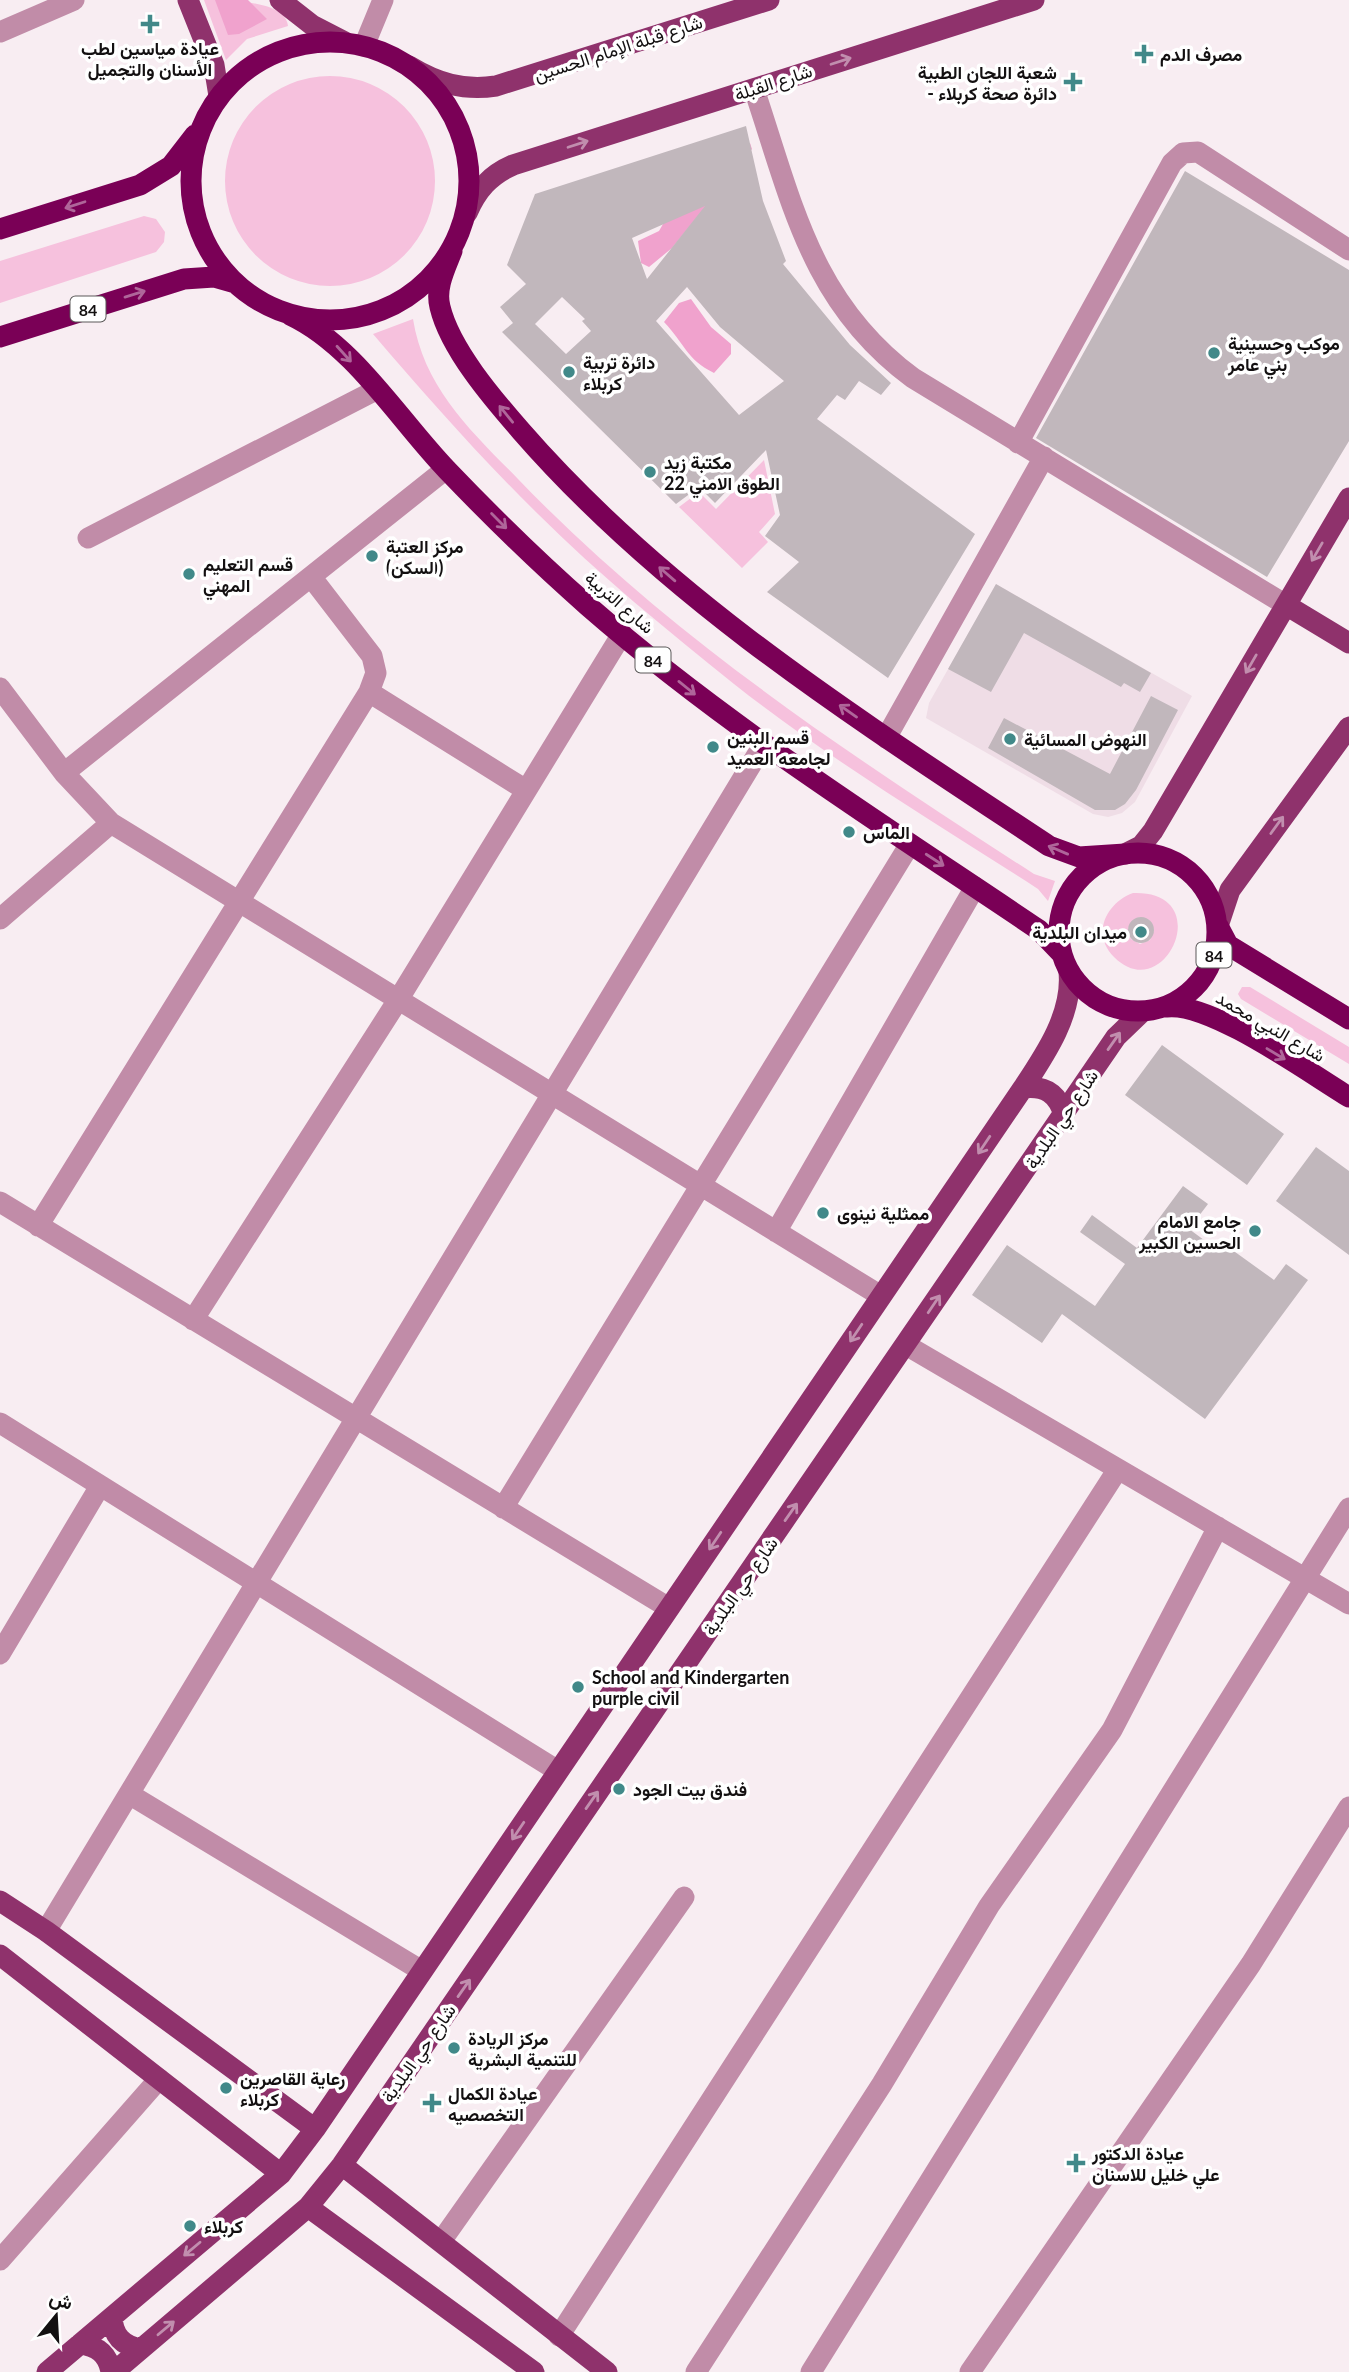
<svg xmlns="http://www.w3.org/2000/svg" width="1349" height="2372" viewBox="0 0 1349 2372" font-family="Lato,Vazirmatn,sans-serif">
<rect width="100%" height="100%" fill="#f8edf2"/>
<!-- built -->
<path fill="#efdde6" d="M 996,584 L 1192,696 L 1135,802 L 1122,813 L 1108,817 L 1093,814 L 926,718 L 929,703 Z"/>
<!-- green -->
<path fill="#f6c1dd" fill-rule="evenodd" d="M 204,0 C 227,0 286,0 288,26 L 247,39 L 226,60 Z
M225 181a105 105 0 1 1 210 0a105 105 0 1 1-210 0Z
M 144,216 L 156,219 L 165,232 L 164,242 L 156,252 L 0,303 L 0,261 Z
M 413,319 C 424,388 471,431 518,479 C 670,637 850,755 1034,874 L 1055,881 L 1048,901 L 1038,889 C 936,823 830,760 734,684 C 667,630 599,575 538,514 C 480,457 426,396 373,334 Z
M 764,460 L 775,514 L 759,532 L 768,542 L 742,568 L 679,507 L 699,492 L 716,509 Z
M 1133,893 C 1218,890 1165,1008 1114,957 C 1091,934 1106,903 1133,893 ZM 1139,917 L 1149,920 L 1154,930 L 1150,940 L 1140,944 L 1131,939 L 1128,928 Z
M 1242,987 L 1250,987 L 1349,1047 L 1349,1064 L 1241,999 L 1238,994 Z"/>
<!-- forest -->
<path fill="#f0a2cd" d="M 215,0 L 248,0 L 267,19 L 239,34 L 228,35 Z
M 750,143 L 752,149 L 672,248 L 649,267 L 641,263 L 638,241 L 659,231 L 663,224 L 724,172 Z
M 691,299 L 711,327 L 731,344 L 731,354 L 714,373 C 686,359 685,344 664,322 L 679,303 Z"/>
<!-- building -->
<path fill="#c1b7bc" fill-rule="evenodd" d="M 746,126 L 763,201 L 786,261 L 783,264 L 850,345 L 891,383 L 881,395 L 859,381 L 845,400 L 837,395 L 817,419 L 975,534 L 888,678 L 767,592 L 799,562 L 765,536 L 780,515 L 766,450 L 715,503 L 699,487 L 676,504 L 502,332 L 513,323 L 500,307 L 526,284 L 507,265 L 535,194 ZM 705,206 L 647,279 L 632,238 ZM 687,287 L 720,327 L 784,381 L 739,415 L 656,321 ZM 562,297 L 585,319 L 582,321 L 591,331 L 566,354 L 535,324 Z
M 1185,171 L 1349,270 L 1349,441 L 1267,577 L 1036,438 Z
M 996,584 L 1151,673 L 1140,692 L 1124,683 L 1121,687 L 1024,633 L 991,692 L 948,669 Z
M 1151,696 L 1178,710 L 1136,790 L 1125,804 L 1115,810 L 1095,810 L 988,748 L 1004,718 L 1110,774 Z
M1128 930a13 13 0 1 1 26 0a13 13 0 1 1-26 0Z
M 1162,1045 L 1284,1134 L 1247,1185 L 1125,1095 Z
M 1316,1147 L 1349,1171 L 1349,1255 L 1276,1201 Z
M 1183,1186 L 1208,1204 L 1189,1229 L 1219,1251 L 1224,1244 L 1274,1280 L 1286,1264 L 1308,1280 L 1205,1419 L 1062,1314 L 1042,1343 L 972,1295 L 1007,1245 L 1095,1306 L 1125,1264 L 1080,1232 L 1092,1215 L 1137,1248 Z"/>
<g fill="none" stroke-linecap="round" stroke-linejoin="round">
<!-- minor -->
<path stroke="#c18ca8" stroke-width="21" d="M 0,32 L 74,0
M 364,46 L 383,0
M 754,89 C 792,202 811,303 913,378 L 1286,605
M 1018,443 L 1172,163 L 1183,153 L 1198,152 L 1349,250
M 88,538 L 376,390
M 0,688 L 64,773 L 111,823 L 881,1296
M 369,692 L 526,790
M 886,738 L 1044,457
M 64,773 L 446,469
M 0,919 L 111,823
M 0,1202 L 669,1608
M 38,1226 L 369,692 L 376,673 L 372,656 L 312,578
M 776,1232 L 975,887
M 193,1320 L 398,1000 L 622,634
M 906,1345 L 1349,1604
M 0,1423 L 558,1771
M 503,1508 L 910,844
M 0,1654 L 100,1486
M 129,1794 L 422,1971
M 46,1931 L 763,745
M 442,2240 L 684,1897
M 0,2260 L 159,2079
M 559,2336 L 1118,1469
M 696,2372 L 882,2084 L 989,1906 L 1112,1730 L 1218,1527
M 811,2372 L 1349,1508
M 970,2372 L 1251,1964 L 1349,1807"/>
<!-- major -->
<path stroke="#8f326c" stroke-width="21" d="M 188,0 L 214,65 L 219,96
M 280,0 L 312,25 L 345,42
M 409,66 C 437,83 463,91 496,86 L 769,0
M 467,213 C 477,190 490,175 513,165 L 1034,0
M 1286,605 L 1349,643
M 1125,854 L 1141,846 L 1153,831 L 1349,498
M 1218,926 L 1230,890 L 1349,727
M 1023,1088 C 1045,1085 1058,1094 1064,1115
M 0,1901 L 46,1931 L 315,2129
M 0,1955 L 281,2174
M 342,2165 L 607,2372
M 308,2207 L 534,2372
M 112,2317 C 113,2336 123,2346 141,2349
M 80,2344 C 97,2346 108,2354 111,2372
M 47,2372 L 281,2174 L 315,2129 L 1023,1088 C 1045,1055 1073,1014 1069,972
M 114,2372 L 308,2207 L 342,2165 L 1116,1037 L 1142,1012"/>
<!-- highway -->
<path stroke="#7a0056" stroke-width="21" d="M191 181a139 139 0 1 1 278 0a139 139 0 1 1-278 0Z
M 0,229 L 140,185 L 171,166 L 195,135
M 452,251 C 445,269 435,288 440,307 C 450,349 493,399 521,431 C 669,601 862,722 1049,846 L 1079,857 L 1125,854
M 290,315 C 354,345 398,419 447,470 C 492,517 539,563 588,606 C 728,728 885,826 1039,930 L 1061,953
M 0,337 L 184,279 L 214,277 L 235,283
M1059 932a79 79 0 1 1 158 0a79 79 0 1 1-158 0Z
M 1218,926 L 1228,945 L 1349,1019
M 1166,1007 C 1210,1001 1309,1073 1349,1097"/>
</g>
<!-- one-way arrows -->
<defs><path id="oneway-shaft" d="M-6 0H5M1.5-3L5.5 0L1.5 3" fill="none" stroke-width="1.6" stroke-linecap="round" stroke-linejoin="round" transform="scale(1.75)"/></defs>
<g stroke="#c18eae">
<use href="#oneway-shaft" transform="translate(841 61) rotate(-18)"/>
<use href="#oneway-shaft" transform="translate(578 144) rotate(-18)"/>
<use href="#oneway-shaft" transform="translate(1317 552) rotate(120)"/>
<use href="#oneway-shaft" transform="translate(1251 664) rotate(120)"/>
<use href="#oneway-shaft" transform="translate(1277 825) rotate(-54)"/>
<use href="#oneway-shaft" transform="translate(1114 1041) rotate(-55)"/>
<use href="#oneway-shaft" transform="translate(984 1145) rotate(124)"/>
<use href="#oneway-shaft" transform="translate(934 1304) rotate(-56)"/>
<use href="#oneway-shaft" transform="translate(856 1333) rotate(124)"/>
<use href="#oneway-shaft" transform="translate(791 1512) rotate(-55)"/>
<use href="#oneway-shaft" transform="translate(715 1541) rotate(124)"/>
<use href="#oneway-shaft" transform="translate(592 1800) rotate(-55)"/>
<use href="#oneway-shaft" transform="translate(518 1831) rotate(124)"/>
<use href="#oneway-shaft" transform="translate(464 1988) rotate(-55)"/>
<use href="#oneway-shaft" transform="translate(192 2249) rotate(140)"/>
<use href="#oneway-shaft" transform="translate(166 2328) rotate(-40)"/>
</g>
<g stroke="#af669a">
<use href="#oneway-shaft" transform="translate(75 205) rotate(162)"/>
<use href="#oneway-shaft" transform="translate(135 294) rotate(-17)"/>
<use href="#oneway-shaft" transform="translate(344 354) rotate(48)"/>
<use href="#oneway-shaft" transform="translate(506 414) rotate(-129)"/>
<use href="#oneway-shaft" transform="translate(499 521) rotate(45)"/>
<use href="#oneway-shaft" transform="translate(667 574) rotate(-139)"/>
<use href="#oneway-shaft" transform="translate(687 688) rotate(39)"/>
<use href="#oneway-shaft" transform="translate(848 711) rotate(-145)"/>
<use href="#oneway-shaft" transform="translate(1058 850) rotate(-157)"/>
<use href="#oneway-shaft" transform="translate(935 860) rotate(33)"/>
<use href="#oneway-shaft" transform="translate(1276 1054) rotate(31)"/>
</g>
<!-- markers -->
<g fill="#418989" stroke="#fff" stroke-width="2.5">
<path d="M146.5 13.5h7v7h7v7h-7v7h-7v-7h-7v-7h7z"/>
<path d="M1140.5 43.5h7v7h7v7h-7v7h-7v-7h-7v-7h7z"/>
<path d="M1069.5 71.5h7v7h7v7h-7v7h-7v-7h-7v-7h7z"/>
<circle cx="1214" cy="353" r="7"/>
<circle cx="569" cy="372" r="7"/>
<circle cx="650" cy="472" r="7"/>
<circle cx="372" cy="556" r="7"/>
<circle cx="189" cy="574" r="7"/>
<circle cx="1010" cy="739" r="7"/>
<circle cx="713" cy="747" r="7"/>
<circle cx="849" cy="832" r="7"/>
<circle cx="1141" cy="932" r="7"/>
<circle cx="823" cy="1213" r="7"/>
<circle cx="1255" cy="1231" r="7"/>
<circle cx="578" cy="1687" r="7"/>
<circle cx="619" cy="1789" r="7"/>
<circle cx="454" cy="2048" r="7"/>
<circle cx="226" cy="2088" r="7"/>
<path d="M428.5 2092.5h7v7h7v7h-7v7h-7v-7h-7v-7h7z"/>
<path d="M1072.5 2152.5h7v7h7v7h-7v7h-7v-7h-7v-7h7z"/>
<circle cx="190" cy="2226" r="7"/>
</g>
<g text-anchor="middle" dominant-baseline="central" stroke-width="7" stroke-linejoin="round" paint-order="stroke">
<!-- shield labels -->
<g fill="#fff" stroke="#5a5858" stroke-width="2">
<rect x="70.5" y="296.5" width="35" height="25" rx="5"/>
<rect x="635.5" y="647.5" width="35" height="25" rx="5"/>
<rect x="1196.5" y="942.5" width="35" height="25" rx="5"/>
</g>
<g font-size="16" font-weight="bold" fill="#131011">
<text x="88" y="309">84</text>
<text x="653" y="660">84</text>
<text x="1214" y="955">84</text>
</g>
<!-- poi labels -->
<g font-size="18" font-weight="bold" fill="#131011" stroke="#fff" text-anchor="start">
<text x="150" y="48" text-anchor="middle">عيادة مياسين لطب<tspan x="150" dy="21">الأسنان والتجميل</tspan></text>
<text x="1160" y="54">مصرف الدم</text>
<text x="1057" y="72" text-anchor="end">شعبة اللجان الطبية<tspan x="1057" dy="21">- دائرة صحة كربلاء</tspan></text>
<text x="1228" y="343">موكب وحسينية<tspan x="1228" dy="21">بني عامر</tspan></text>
<text x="583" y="362">دائرة تربية<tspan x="583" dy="21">كربلاء</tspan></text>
<text x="664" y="462">مكتبة زيد<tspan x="664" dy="21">الطوق الامني 22</tspan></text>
<text x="386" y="546">مركز العتبة<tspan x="386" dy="21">(السكن)</tspan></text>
<text x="203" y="564">قسم التعليم<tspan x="203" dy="21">المهني</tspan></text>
<text x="727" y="737">قسم البنين<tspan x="727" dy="21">لجامعه العميد</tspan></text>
<text x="1024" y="739">النهوض المسائية</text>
<text x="863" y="832">الماس</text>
<text x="1127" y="932" text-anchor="end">ميدان البلدية</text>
<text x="837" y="1213">ممثلية نينوى</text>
<text x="1241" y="1221" text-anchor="end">جامع الامام<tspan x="1241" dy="21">الحسين الكبير</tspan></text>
<text x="592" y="1677">School and Kindergarten<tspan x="592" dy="21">purple civil</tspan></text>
<text x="633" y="1789">فندق بيت الجود</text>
<text x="468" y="2038">مركز الريادة<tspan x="468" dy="21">للتنمية البشرية</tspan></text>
<text x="240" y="2078">رعاية القاصرين<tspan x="240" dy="21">كربلاء</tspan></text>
<text x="448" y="2093">عيادة الكمال<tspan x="448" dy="21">التخصصيه</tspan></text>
<text x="1092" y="2153">عيادة الدكتور<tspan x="1092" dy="21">علي خليل للاسنان</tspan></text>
<text x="204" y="2226">كربلاء</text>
</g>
<!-- street labels -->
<g font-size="18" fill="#131011" stroke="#fff">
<text transform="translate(618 48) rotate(-18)">شارع قبلة الإمام الحسين</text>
<text transform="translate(773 82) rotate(-18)">شارع القبلة</text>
<text transform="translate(620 602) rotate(41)">شارع التربية</text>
<text transform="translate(1271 1026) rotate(30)">شارع النبي محمد</text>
<text transform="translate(1061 1119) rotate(-56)">شارع حي البلدية</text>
<text transform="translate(740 1586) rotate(-55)">شارع حي البلدية</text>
<text transform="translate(418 2053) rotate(-55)">شارع حي البلدية</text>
</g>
</g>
<!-- north arrow -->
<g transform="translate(56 2316) rotate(18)" stroke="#ffffff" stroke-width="5" paint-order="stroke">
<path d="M0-5L12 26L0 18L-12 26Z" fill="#131011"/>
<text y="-10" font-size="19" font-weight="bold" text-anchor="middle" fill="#131011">ش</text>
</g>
</svg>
